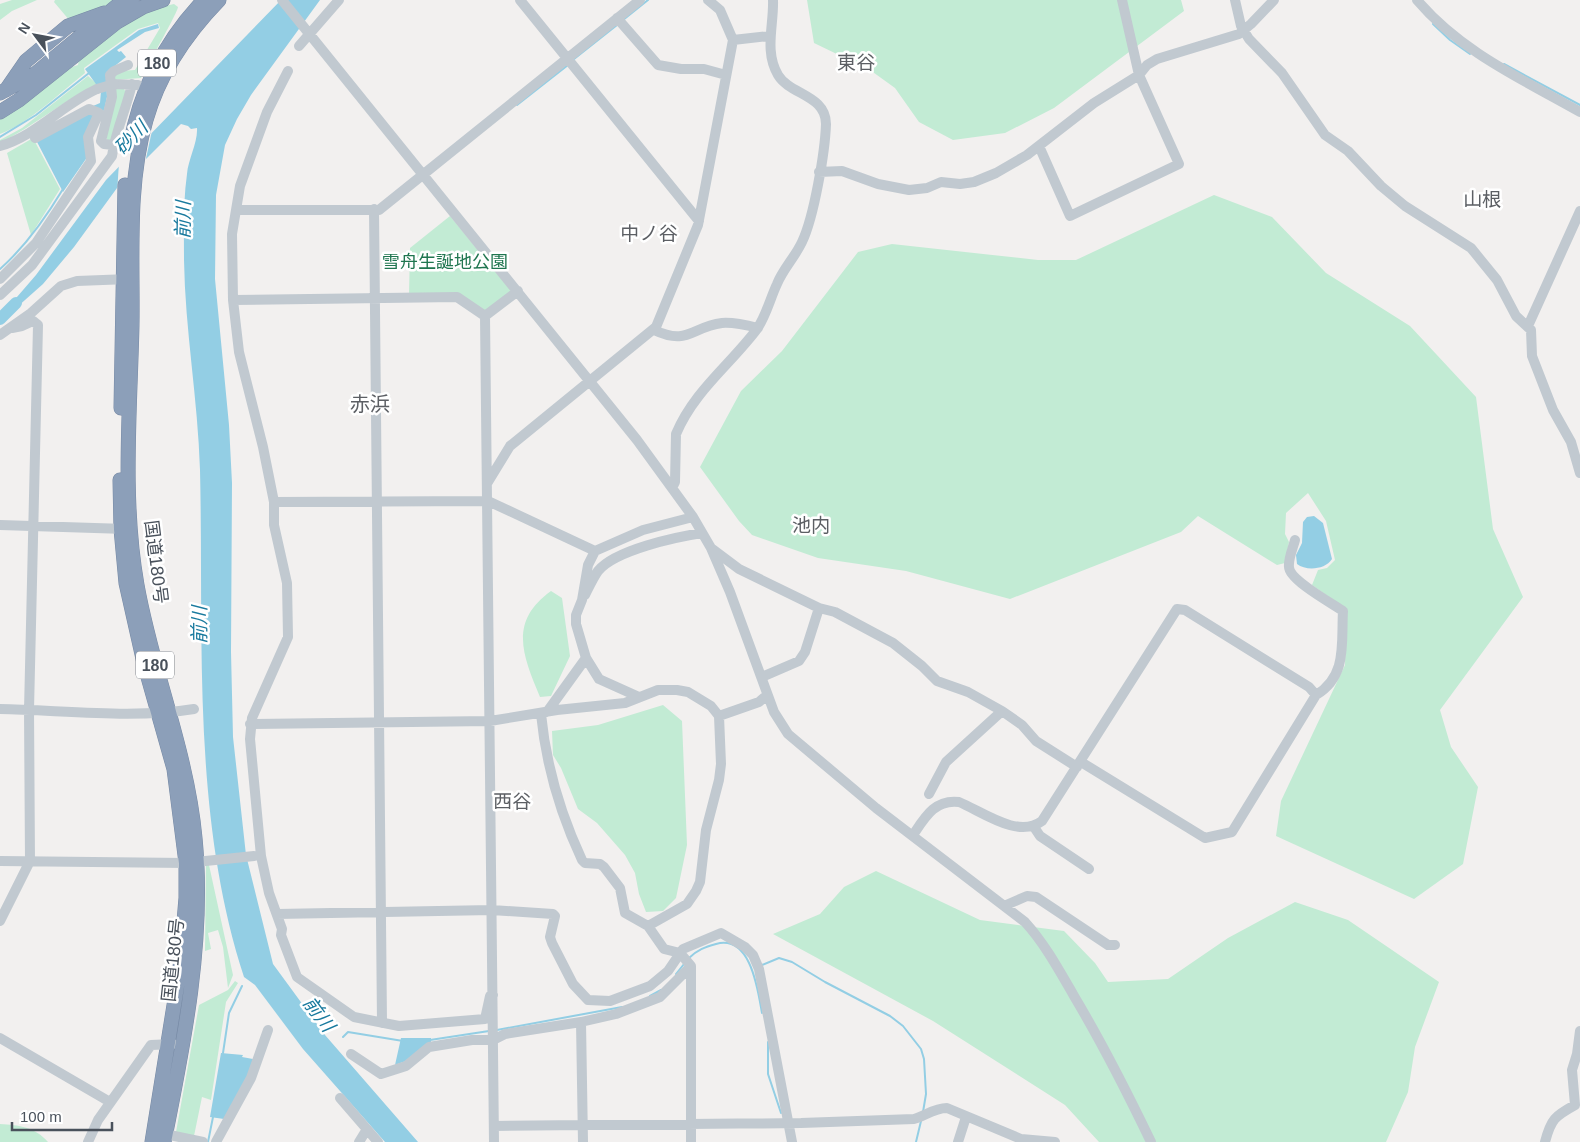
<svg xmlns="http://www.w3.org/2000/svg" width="1580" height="1142" viewBox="0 0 1580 1142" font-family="Helvetica,'Noto Sans JP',sans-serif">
<rect width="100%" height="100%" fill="#f2f0ef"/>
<!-- green -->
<path fill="#c2ebd4" d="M 12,0 L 37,0 L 12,11 L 0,20 L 0,4 Z
M 55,0 L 117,0 C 100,11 88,9 70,21 L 54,2 Z
M 807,0 L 1181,0 L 1184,11 L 1054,108 L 1005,133 L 953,140 L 919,122 L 895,88 L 870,70 L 814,43 Z
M 174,4 L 178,7 C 178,12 146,68 141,78 L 113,80 L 113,76 L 120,71 L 135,70 L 160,28 L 158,23 L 138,29 L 84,68 L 85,73 C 61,92 29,123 0,134 L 0,118 C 25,106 54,72 78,65 L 79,60 C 107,38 138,11 174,4 Z
M 88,76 L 97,84 C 63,101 34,126 0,143 L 0,140 L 22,128 Z
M 123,88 L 126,92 L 111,140 L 107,141 L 106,131 L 115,89 Z
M 33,138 L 60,189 L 31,235 L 7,153 Z
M 1214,195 L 1272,217 L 1326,273 L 1410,326 L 1476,397 L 1493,529 L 1523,597 L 1440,710 L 1451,747 L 1478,787 L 1463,864 L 1414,899 L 1276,836 L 1281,801 L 1345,665 L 1346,609 L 1312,585 L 1318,570 L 1327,568 L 1335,560 L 1326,521 L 1308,493 L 1286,513 L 1285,534 L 1289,542 L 1285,563 L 1277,565 L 1198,516 L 1181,532 L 1010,599 L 906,571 L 818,558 L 752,535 L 739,521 L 700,467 L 741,391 L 782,351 L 858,252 L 892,244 L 1038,260 L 1076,260 Z
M 450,216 L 512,292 L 485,312 L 457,293 L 409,295 L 410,248 Z
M 551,591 L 562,598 L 570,656 L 551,696 L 540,697 C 523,656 508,622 551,591 Z
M 663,705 L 682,721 L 687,845 L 676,898 L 663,911 L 646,912 L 639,894 L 635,873 L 625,855 L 597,823 L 578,809 L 561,768 L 553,755 L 552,731 L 598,725 Z
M 206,863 L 209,865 L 233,975 L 228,988 L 223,947 L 218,930 L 208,933 L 211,949 L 205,951 Z
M 876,871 L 980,920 L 1064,931 L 1095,963 L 1108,982 L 1168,979 L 1228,938 L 1295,902 L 1348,920 L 1439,982 L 1415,1047 L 1408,1092 L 1386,1142 L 1099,1142 L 1065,1105 L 933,1021 L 773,934 L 820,914 L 844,887 Z
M 235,981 L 238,983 L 226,1002 L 211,1100 L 202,1097 L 194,1136 L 176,1132 L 199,1005 L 228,990 Z
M 0,1124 C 19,1125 35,1127 48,1142 L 0,1142 Z"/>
<!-- water -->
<path fill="#93cee4" d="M 281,0 L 320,0 L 251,95 L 237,119 L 225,145 L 216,195 L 215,279 L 229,425 L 232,483 L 231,652 L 233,737 L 246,855 L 273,964 L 325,1035 L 418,1142 L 385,1142 L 303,1049 L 255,985 L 244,977 C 191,814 204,639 200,470 C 198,400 185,330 184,260 C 184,232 183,202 187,174 C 188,160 198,142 197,128 L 191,129 L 188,126 L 181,124 L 117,188 L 74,247 L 43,284 L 7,316 L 4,312 L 36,275 L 106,180 Z
M 158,24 L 159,28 L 145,32 L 117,50 L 119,52 L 121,51 L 126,57 L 106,73 L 107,97 L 104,111 L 93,106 L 100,103 L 101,91 L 85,69 L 139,30 Z
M 86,112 L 95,116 L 88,156 L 63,192 L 36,140 Z
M 1314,516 L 1323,523 L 1332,559 C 1325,570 1306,571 1297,564 L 1296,555 L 1302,543 L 1303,522 L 1307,517 Z
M 401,1038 L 431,1038 L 431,1043 L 406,1061 L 395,1065 Z
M 221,1053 L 243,1055 L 242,1057 L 253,1059 L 248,1077 L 224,1119 L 210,1117 Z"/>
<!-- pier -->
<path fill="#f2f0ef" d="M 153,126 L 145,163 L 117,193 L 119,163 Z"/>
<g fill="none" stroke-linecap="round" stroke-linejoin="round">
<!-- stream -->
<path stroke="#93cee4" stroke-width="2" d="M 623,20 L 648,0
M 1433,24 L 1450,40 L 1470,54
M 574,59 L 617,25
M 1504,64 L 1580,105
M 517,105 L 568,65
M 0,137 L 36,115 L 89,73
M 0,269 C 26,246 45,219 63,189
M 689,958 C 697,950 705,947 716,944 C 751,934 758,991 762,1013
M 762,965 L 779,958 L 792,962 L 825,982 L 890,1016 L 903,1026 L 921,1049 L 924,1059 L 926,1094 L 923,1112
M 676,974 L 684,964
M 650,996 L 661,990
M 497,1030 L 622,1007
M 343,1037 L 348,1032 L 403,1041
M 430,1040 L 489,1031
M 768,1042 L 768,1074 L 781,1113
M 223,1053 L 229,1013 L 242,986
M 208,1142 L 213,1117
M 916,1142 L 921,1121"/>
<!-- river -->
<path stroke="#93cee4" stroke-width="12" d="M 0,319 L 16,303"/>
<!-- highway casing -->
<g stroke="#778aa5" stroke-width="15">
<path id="highway" d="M 114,15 L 132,0
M 6,90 L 26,61 L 68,26 L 104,13
M 0,93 L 35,74 L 118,5
M 0,112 L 19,100 L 117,22 L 143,7 L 163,0
M 130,146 C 140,90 165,41 204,0
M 121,408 L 125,185
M 120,480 L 121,529 L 126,583 L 144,663 L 174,769 L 186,863 L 186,898 L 180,968 L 152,1142
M 164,1142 C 184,1043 205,939 195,838 C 187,751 152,670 137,585 C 122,500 130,411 132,325 C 133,258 127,185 146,120 C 159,74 186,34 219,0"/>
</g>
<!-- minor -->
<path stroke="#c1c9d0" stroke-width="10" d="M 282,0 L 637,440 L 693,517 L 711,548 L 730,592 L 774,712 L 788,734 L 876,808 L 1025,922 C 1045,944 1059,970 1074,996 C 1102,1043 1127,1092 1151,1142
M 520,0 L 699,221
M 1235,0 L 1241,26 L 1249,39 L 1282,73 L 1325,135 L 1348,151 L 1381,186 L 1405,206 L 1471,248 L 1497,280 L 1516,316 L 1531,330 L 1532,356 L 1553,410 L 1571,442 L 1580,473
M 1417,0 C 1461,52 1522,79 1580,112
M 617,18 L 658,65 L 681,69 L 704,69 L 726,75
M 733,40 L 769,36
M 299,46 L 339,0
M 288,71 L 267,112 L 240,186 L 232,234 L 233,300 L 239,352 L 263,447 L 274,502 L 274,525 L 287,583 L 288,637 L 252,718 L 250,739 L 261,856 L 269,893 L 282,929 L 281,935 L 297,977 L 354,1017 L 399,1026 L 485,1019 L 490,996 L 493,995
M 114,84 L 138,85
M 113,145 L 104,144 L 101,141 L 112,97 L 110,75 L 114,71 L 128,65
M 0,146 C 36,136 63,104 97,89
M 1039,146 L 1070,216 L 1179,164 L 1139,75 L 1122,0
M 819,172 L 842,171 L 878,184 L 909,190 L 927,188 L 941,182 L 960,184 L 974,182 L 996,173 L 1027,155 L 1094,103 L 1139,75 L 1147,65 L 1157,59 L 1239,34 L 1251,24 L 1274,0
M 374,209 L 382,1023
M 236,210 L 379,210 L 640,0
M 0,279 L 36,243 L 91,161 L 88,137 L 99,113 L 89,109 L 35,138
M 0,295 L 32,265 L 112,156 C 116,129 126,110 132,84
M 233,300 L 457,297 L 485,316
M 485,316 L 494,1142
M 485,316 L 518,291
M 1528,326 L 1580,211
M 654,330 C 688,346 691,327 722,323 C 734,322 746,325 758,328
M 0,335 L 31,313 L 61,286 L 77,281 L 129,279
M 488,482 L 510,446 L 656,327 L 698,225 L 733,40 L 720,10 L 708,0
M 672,488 L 675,482 L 676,434 C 694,391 730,365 757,329 C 766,316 770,299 777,284 C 783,269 795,257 802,242 C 814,217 825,152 826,124 C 826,95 790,95 778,75 C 764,51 774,25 773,0
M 274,502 L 488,501 L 595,551
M 0,525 L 126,529
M 1295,540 C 1293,548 1288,559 1289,567 C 1289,580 1333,604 1343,611 C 1341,642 1348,676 1316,695
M 711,548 L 739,569 L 819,608 L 835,612 L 893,643 L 922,666 L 937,681 L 968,692 L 1002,711 L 1022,725 L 1036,741 L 1077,767
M 585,595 C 589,587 593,578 598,571 C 615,550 676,537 702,533
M 586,658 L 599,679 L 639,697
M 762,677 L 799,661 L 805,652 L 819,608
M 0,709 C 61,710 134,719 194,709
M 547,712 L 586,658 L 576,624 L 576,615 L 582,600 L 588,565 L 595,551 L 643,530 L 693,517
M 541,714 C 546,765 560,813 582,860 L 585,863 L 600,864 L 604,867 L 620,888 L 625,913 L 648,926 L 664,949 L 680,953 L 691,966 L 691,1142
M 719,716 L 759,702 L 767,695
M 250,724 L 490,721 L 557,710 L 625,703 L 658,690 L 677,690 L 688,692 L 711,706 L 719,716 L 721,764 L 719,780 L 706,830 L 700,882 L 696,891 L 687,904 L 648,926
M 929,794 L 946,762 L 1002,711
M 1034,827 L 1040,836 L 1089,869
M 913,835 C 925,817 935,799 959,802 C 983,812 1018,839 1042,821 L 1177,609 L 1185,610 L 1309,687 L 1316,695 L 1232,832 L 1205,838 L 1081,762
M 0,861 L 186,863 L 254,856
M 1004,906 L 1027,896 L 1036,897 L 1108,945 L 1115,945
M 277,914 L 492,910 L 553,914 L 555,916 L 550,937 L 552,943 L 573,984 L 588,1000 L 610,1001 L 650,986 L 668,971 L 683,949 L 721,933 L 745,947 L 753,955 L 759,969 L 792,1142
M 0,921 L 30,861 L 29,710 L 38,325 L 33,321 L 22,326 L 12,328
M 581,1022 L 583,1142
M 0,1038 L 110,1102
M 351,1054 L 381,1074 L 406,1066 L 429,1047 L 472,1040 L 493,1040 L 505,1034 L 581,1022 L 616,1014 L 660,997 L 691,966
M 340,1098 L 378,1142
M 494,1126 L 801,1123 L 914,1119 C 925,1116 934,1108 947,1108 L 1021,1139 L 1055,1142
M 160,1133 L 203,1142
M 88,1142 L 98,1120 L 151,1045 L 173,1044
M 216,1142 L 251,1078 L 268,1030
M 359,1142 L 367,1129
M 958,1142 L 966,1117
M 1545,1142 C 1551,1119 1555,1116 1575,1105 L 1572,1070 L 1577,1054 L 1580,1031"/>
<!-- highway -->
<use href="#highway" stroke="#8c9fb9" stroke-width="14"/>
<!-- minor-bridge -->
<path stroke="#c1c9d0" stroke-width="10" d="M 97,89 L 114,84"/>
</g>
<g text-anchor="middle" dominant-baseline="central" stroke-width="5" stroke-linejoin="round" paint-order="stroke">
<!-- shield labels -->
<g fill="#fff" stroke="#80858c" stroke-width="1">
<rect x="138" y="49.5" width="38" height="27" rx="4"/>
<rect x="136" y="651.5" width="38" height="27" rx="4"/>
</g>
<g font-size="16" font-weight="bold" fill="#49515b">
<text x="157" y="63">180</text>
<text x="155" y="665">180</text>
</g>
<!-- park labels -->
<g font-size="18" fill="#207650" stroke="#fff">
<text x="445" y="262">雪舟生誕地公園</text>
</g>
<!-- street labels -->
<g font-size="18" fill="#49515b" stroke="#fff">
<text transform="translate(156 562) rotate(83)">国道180号</text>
<text transform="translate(173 960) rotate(-84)">国道180号</text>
</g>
<!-- neighbourhood labels -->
<g font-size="19" fill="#5c5f64" stroke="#fff">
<text x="856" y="62">東谷</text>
<text x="1482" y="199">山根</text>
<text x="649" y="233">中ノ谷</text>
<text x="811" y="525">池内</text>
<text x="512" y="801">西谷</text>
</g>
<!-- water labels -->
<g font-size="19" font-style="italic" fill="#197a9e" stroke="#fff">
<text transform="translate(131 138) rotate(-45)">砂川</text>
<text transform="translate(183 220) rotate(-89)">前川</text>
<text transform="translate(199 625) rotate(-90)">前川</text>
<text transform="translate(319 1014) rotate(53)">前川</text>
</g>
<!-- quarter labels -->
<g font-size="20" fill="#5c5f64" stroke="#fff">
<text x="370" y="404">赤浜</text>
</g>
</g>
<!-- north arrow -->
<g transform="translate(35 35) rotate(302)" stroke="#ffffff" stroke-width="4" paint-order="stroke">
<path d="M0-4L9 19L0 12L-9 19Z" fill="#49515b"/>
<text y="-8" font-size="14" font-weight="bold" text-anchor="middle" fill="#49515b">N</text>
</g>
<!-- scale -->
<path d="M12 1122v8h100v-8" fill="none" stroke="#49515b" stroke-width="2.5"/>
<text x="20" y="1122" font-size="15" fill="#49515b" stroke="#ffffff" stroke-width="4" paint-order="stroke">100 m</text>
</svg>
